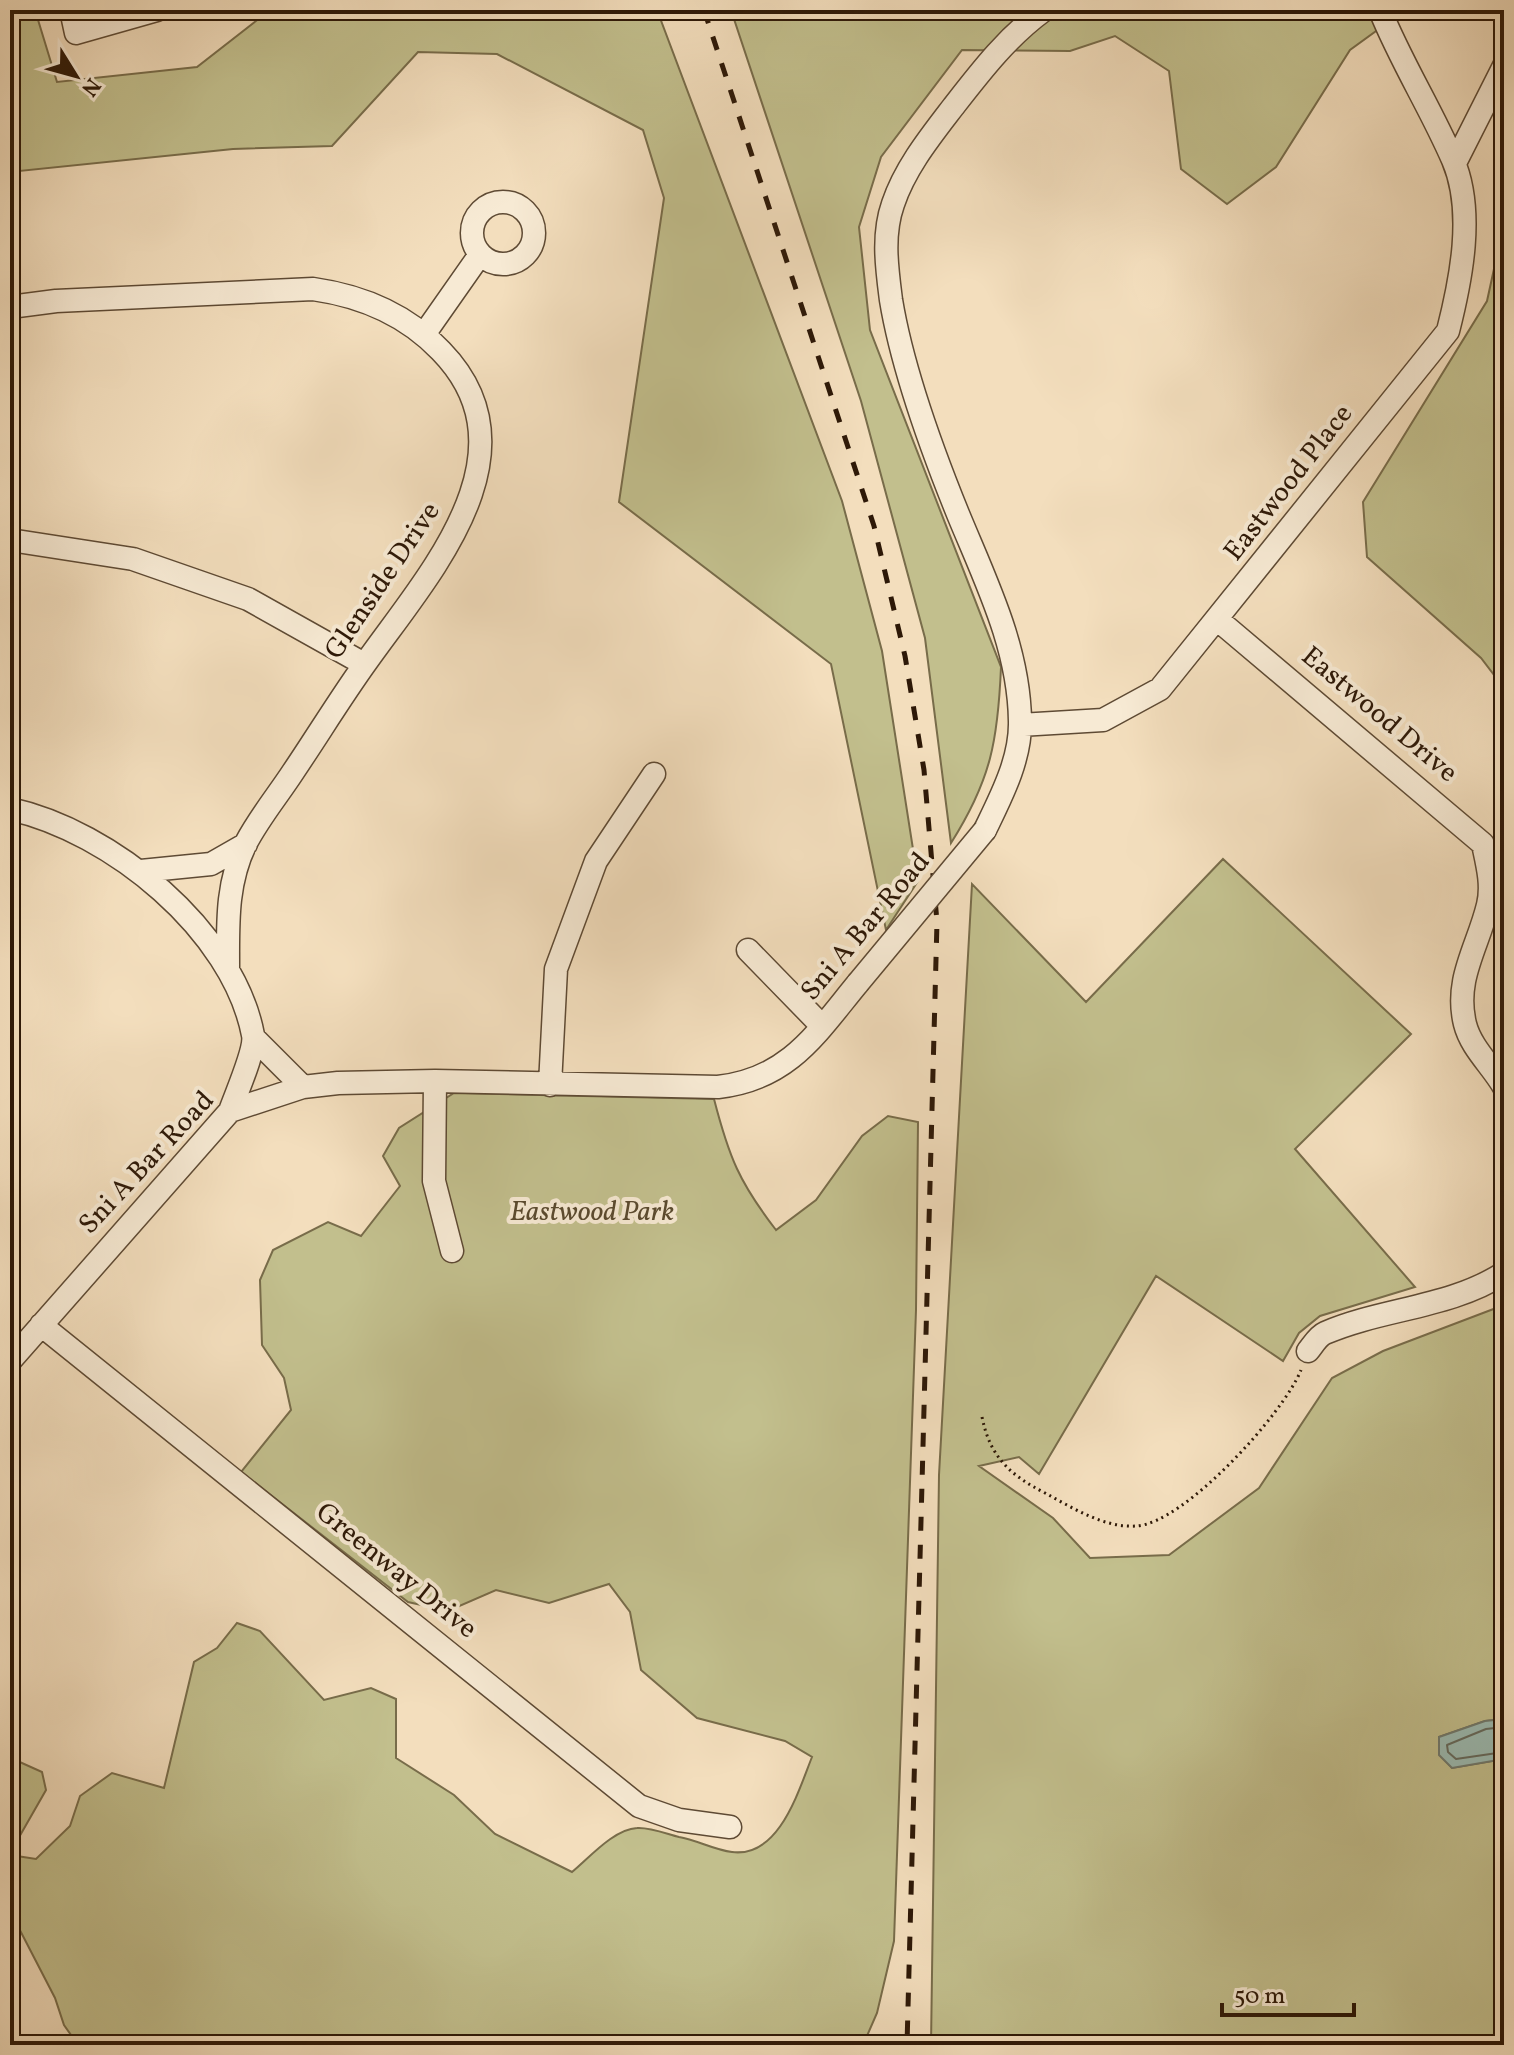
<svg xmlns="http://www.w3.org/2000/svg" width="1514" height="2055" viewBox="0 0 1514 2055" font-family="Vollkorn,serif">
<rect width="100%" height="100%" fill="#f3debd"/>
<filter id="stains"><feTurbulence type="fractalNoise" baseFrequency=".0025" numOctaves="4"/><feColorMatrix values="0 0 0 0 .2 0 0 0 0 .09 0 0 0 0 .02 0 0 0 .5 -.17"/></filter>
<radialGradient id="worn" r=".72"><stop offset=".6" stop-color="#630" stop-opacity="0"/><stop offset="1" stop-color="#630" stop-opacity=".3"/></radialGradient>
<!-- green -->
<path fill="#c2bf8d" stroke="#786c4a" stroke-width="2" d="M 10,10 L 35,10 L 57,82 L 197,67 L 270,10 L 657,10 L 842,501 L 882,651 L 918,881 L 886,930 L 831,664 L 619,502 L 664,198 L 643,130 L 497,54 L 418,52 L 332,146 L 233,149 L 10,172 Z
M 731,10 L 1405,10 L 1350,50 L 1276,167 L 1227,204 L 1181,169 L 1169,71 L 1115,36 L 1070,51 L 962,50 L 881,157 L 859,227 L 870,330 L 1001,667 C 998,740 991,780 951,843 L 925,638 L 861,401 Z
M 1504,223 L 1504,688 L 1481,658 L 1367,557 L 1363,502 L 1487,301 Z
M 1223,859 L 1411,1034 L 1295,1149 L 1415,1287 L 1320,1316 L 1299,1333 L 1283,1361 L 1156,1276 L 1039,1474 L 1019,1457 L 979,1466 L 1053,1518 L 1090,1558 L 1169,1555 L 1259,1488 L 1332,1378 L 1383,1351 L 1504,1305 L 1504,1719 L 1485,1721 L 1439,1737 L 1440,1755 L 1452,1768 L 1504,1759 L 1504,2045 L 931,2045 L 939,1475 L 972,884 L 1086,1002 Z
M 454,1093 L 714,1099 C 729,1157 739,1182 776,1230 L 816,1200 L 862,1136 L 888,1116 L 918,1122 L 916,1310 L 894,1941 L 877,2013 L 863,2045 L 78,2045 L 64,2025 L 55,1998 L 10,1911 L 10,1855 L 36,1859 L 70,1826 L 80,1796 L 112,1773 L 164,1788 L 194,1662 L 217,1648 L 237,1623 L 260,1631 L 324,1700 L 371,1688 L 396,1699 L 396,1758 L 454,1795 L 495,1834 L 572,1872 C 589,1858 614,1829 637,1828 C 650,1827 667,1834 679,1837 C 697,1840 714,1850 732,1852 C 779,1858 798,1792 812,1757 L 785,1741 L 697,1718 L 641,1670 L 630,1612 L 609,1584 L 549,1603 L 496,1590 L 448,1611 L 408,1602 L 241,1472 L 291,1410 L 284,1378 L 262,1345 L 260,1280 L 273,1250 L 328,1222 L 361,1236 L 400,1186 L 383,1156 L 399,1128 Z
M 10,1745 L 13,1759 L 42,1772 L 46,1790 L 10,1853 Z"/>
<!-- water -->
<path fill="#9bbcb4" stroke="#6f7a6f" stroke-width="2" d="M 1504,1719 L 1504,1759 L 1452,1768 L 1439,1755 L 1439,1737 L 1485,1721 Z"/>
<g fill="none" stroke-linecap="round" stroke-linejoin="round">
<!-- shore -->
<path stroke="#646a5e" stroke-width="2" d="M 1504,1727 L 1486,1729 L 1447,1745 L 1448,1752 L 1456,1759 L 1504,1752"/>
<!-- minor casing -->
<g stroke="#5e4a34" stroke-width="25">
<path id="minor" d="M 71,10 L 76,33 L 157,10
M 1455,163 L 1504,66
M472 233a31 31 0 1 1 62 0a31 31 0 1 1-62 0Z
M 10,307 L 56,301 L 313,289 C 362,296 406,314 441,351 C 540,453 428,575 367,661 C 341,697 318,735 293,772 C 278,795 259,818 246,843 C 226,883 228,925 228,968
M 425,333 L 479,256
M 10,540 L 133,559 L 248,599 L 364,664
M 1218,620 L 1483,844 C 1487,863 1493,885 1488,905 C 1478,947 1454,979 1465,1024 C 1471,1048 1492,1066 1504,1087
M 1020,725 L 1103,720 L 1160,689 L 1448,331 C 1461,280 1475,211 1453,160 C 1431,109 1401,62 1380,10
M 10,809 C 111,831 233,930 253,1035 C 256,1049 236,1094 230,1111
M 985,830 C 1001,797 1021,759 1020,721 C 1019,647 986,582 958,514 C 932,450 902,367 891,300 C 887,269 882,235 893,204 C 905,168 930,137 953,107 C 981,71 1007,37 1044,10
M 141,871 L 211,864 L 246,844
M 748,950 L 822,1026
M 254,1038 L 303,1087
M 435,1081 L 434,1181 L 452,1251
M 550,1085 L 556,969 L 596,861 L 654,774
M 41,1325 L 639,1806 L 679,1820 L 730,1827
M 1308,1351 C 1313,1345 1318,1336 1325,1333 C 1383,1308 1450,1308 1504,1273
M 10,1361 L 230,1111 L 303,1087 L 338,1083 L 435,1081 L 718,1087 C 789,1079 816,1034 858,983"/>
</g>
<!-- path -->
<path stroke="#2d1807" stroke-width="3" stroke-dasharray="2 4" stroke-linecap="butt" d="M 982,1417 C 990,1457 1010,1475 1045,1493 C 1073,1508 1104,1528 1136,1526 C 1184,1524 1284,1413 1301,1370
M 1474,2045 L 1504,2030"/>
<!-- minor -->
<use href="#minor" stroke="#f7ead4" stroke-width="22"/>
<!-- rail -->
<path stroke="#2d1807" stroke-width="5" stroke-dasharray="14 14" stroke-linecap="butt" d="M 704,10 L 874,526 L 905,656 L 924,770 L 937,922 L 907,2045"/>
<!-- minor-bridge casing -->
<g stroke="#5e4a34" stroke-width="25" stroke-linecap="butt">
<path id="minor-bridge" d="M 858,983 L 985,830"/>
</g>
<!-- minor-bridge -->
<use href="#minor-bridge" stroke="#f7ead4" stroke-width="22"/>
</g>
<g text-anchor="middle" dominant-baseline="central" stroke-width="8" stroke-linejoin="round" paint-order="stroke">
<!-- street labels -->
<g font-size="28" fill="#2d1807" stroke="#f7ead4">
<text transform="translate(1289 483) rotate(-52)">Eastwood Place</text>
<text transform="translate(383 581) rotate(-56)">Glenside Drive</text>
<text transform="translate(1379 715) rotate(40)">Eastwood Drive</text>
<text transform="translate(866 927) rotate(-50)">Sni A Bar Road</text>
<text transform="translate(147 1163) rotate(-47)">Sni A Bar Road</text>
<text transform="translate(396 1571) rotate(39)">Greenway Drive</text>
</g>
<!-- park labels -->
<g font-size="28" font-style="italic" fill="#5a4a2f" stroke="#f7ead4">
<text x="592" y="1212">Eastwood Park</text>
</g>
</g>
<!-- margin -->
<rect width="1514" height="2055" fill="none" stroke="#f3debd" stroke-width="40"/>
<rect x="12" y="12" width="1490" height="2031" fill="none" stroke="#2d1807" stroke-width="4"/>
<rect x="20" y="20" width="1474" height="2015" fill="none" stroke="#2d1807" stroke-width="2"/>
<!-- north arrow -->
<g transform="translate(76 76) rotate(127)" stroke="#f7ead4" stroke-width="6" paint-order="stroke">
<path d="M0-6L14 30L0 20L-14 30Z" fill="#2d1807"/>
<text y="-12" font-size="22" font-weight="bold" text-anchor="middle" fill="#2d1807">N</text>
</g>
<!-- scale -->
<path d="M1222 2003v12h132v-12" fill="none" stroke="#2d1807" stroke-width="4"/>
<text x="1234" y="2003" font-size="24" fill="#2d1807" stroke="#f7ead4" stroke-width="6" paint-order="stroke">50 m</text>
<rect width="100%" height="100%" filter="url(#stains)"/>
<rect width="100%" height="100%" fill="url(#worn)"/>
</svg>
